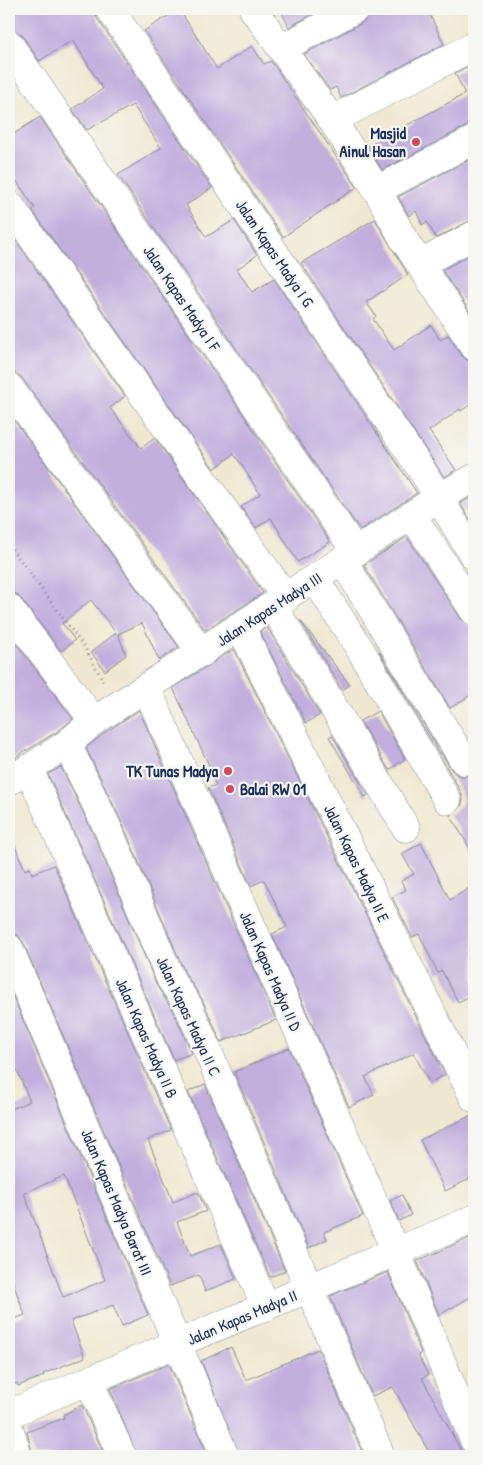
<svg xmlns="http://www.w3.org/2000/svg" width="483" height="1465" viewBox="0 0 483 1465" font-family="'Patrick Hand',sans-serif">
<rect width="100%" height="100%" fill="#f6f6f2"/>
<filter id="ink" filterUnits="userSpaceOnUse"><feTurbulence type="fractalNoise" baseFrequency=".02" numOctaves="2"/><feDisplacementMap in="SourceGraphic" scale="10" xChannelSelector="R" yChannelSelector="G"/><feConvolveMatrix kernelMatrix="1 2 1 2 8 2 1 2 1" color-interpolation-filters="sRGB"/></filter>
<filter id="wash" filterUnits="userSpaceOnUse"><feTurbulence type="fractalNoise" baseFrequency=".0096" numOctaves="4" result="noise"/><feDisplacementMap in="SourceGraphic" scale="20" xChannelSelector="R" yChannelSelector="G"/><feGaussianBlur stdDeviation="1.12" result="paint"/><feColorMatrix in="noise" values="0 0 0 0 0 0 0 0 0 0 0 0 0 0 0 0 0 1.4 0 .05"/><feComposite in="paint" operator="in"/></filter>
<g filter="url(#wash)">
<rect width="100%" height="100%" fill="#efe7cf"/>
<g id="blocks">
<!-- building -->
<path fill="#c1aedd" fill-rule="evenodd" d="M 9,9 L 95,9 L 97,18 L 212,188 L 186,205 L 206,237 L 234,220 L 257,255 L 237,269 L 252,292 L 274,279 L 417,493 L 360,530 L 118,175 L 161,148 L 133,105 L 87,130 L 72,109 L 103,89 L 73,40 L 39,61 L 22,35 L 9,28 Z
M 179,9 L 217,69 L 252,46 L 264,64 L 271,61 L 357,187 L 283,237 L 144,31 Z
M 280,9 L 322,9 L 289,27 Z
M 378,9 L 427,9 L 444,44 L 341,98 L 336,87 L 330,90 L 304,54 L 362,23 L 370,13 Z
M 474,63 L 474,124 L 467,126 L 382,170 L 368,146 L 465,94 L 455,73 Z
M 40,117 L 330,542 L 298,562 L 271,518 L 256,528 L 241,507 L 260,494 L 241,464 L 234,454 L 214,469 L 32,210 L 35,208 L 9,170 L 9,137 Z
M 474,157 L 474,219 L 436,238 L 427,222 L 422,225 L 416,211 L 409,216 L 398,197 Z
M 375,219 L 408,275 L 366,302 L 376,316 L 373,319 L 394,350 L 431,325 L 440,340 L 448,335 L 461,355 L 467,360 L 474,362 L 474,402 L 461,411 L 460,409 L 429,431 L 456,470 L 444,477 L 301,263 Z
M 9,231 L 125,396 L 110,408 L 141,448 L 155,438 L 263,593 L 205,630 L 22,378 L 16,373 L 9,372 Z
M 474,253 L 474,318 L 442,270 Z
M 9,413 L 179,647 L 159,660 L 142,623 L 118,634 L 126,655 L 105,671 L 91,652 L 116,633 L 91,600 L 62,623 L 75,640 L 61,651 L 21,599 L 16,594 L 9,593 Z
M 474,496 L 474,526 L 460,503 Z
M 407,537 L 461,619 L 472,626 L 474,631 L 474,693 L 450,708 L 364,565 Z
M 300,620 L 350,685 L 342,690 Z
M 267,627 L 320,715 L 306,723 L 260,632 Z
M 9,634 L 73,719 L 58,731 L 26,751 L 26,750 L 9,763 Z
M 234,649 L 445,1075 L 429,1083 L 414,1053 L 365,1077 L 374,1095 L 349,1107 L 272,934 L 287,927 L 264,880 L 251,886 L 208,788 L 216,785 L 210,773 L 212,772 L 173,688 Z
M 379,651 L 451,769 L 456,774 L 464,777 L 474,772 L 474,855 L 450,815 L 461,807 L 463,800 L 461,792 Z
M 139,710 L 276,1020 L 221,1042 L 202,999 L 185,973 L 123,825 L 86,748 L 103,734 Z
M 378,711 L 405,759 L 389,770 L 360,721 Z
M 332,735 L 368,795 L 365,797 L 329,737 Z
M 61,767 L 95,837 L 157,986 L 174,1013 L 192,1053 L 174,1060 L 48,774 Z
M 9,832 L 25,870 L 30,868 L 32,874 L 54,865 L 171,1130 L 148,1140 L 173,1202 L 198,1192 L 206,1211 L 177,1222 L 190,1256 L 221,1244 L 236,1279 L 205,1291 L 199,1275 L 170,1286 L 23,942 L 18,935 L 9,933 Z
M 421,843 L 450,900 L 474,885 L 474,994 L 458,1002 L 442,971 L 438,973 L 419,934 L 412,937 L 392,897 L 406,890 L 401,881 L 414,874 L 402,854 Z
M 9,987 L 148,1315 L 122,1326 L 113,1305 L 71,1321 L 85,1357 L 43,1374 L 44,1376 L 18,1386 L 17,1383 L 9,1386 L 9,1321 L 25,1315 L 9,1272 L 9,1110 L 30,1101 L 9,1052 ZM 64,1176 L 105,1280 L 63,1297 L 24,1193 Z
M 289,1048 L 363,1216 L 324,1232 L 327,1239 L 309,1248 L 234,1072 Z
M 205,1084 L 285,1271 L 270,1277 L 188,1092 Z
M 474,1114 L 474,1177 L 445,1191 L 420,1140 Z
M 402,1195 L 411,1215 L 399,1221 L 390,1201 Z
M 474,1236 L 474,1295 L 439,1315 L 417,1261 Z
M 388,1272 L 421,1353 L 418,1355 L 428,1375 L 422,1378 L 464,1456 L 431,1456 L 393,1387 L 372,1396 L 330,1296 Z
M 231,1347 L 246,1380 L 318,1349 L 364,1456 L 240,1456 L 201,1361 Z
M 169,1364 L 208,1456 L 137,1456 L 110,1389 Z
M 82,1405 L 105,1456 L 33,1456 L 27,1432 L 64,1418 L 63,1415 Z"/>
</g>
</g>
<g filter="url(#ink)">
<use href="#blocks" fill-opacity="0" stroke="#858b96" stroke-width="1"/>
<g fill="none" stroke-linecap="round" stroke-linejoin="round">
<!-- minor casing -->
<g stroke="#858b96" stroke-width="29">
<path id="minor" d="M 110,9 L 425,475 L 474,556
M 253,9 L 332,120 L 377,190 L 404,240 L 474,346
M 9,44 L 356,552
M 282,48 L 355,9
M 332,120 L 474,46
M 377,190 L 474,140
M 9,204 L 286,598
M 420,264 L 474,235
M 9,387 L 202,653
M 412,515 L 474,611
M 343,561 L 464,761
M 315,579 L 360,649 L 447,800
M 273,606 L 406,828
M 9,608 L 94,721
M 241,628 L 474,1098
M 147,689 L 400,1261 L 474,1440
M 67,744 L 109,831 L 171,980 L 188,1005 L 381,1456
M 29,769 L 266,1307
M 9,781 L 67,744 L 94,721 L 438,498 L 474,478
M 9,948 L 225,1456
M 89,1381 L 122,1456
M 9,1414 L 474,1219
M 9,1428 L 18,1456"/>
</g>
<!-- path -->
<path stroke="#858b96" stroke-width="3" stroke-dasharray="1 4" stroke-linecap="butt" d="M 9,545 L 85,648 L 105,684"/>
<!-- minor -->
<use href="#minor" stroke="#fff" stroke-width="28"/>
</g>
</g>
<!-- markers -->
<g fill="#d1495b" stroke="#f6f6f2" stroke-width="2">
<circle cx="416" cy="142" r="5"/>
<circle cx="228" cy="771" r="5"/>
<circle cx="230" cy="789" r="5"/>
</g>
<g text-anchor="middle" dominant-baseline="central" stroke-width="4.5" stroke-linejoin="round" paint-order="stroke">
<!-- poi labels -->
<g font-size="16" font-weight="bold" fill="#1b2f5e" stroke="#f6f6f2" text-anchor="end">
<text x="406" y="133">Masjid<tspan x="406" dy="18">Ainul Hasan</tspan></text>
<text x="218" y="771">TK Tunas Madya</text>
<text x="240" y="789" text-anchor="start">Balai RW 01</text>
</g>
<!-- street labels -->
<g font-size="16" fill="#1b2f5e" stroke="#f6f6f2">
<text transform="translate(275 253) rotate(56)">Jalan Kapas Madya I G</text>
<text transform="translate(182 298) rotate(56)">Jalan Kapas Madya I F</text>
<text transform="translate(269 609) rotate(-33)">Jalan Kapas Madya III</text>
<text transform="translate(357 863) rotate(64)">Jalan Kapas Madya II E</text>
<text transform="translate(271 971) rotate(66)">Jalan Kapas Madya II D</text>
<text transform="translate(189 1016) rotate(65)">Jalan Kapas Madya II C</text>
<text transform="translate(147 1038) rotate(66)">Jalan Kapas Madya II B</text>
<text transform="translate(117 1202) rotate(67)">Jalan Kapas Madya Barat III</text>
<text transform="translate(242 1317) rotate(-23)">Jalan Kapas Madya II</text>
</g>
</g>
<!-- margin -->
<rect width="483" height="1465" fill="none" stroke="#f6f6f2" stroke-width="30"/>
</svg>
